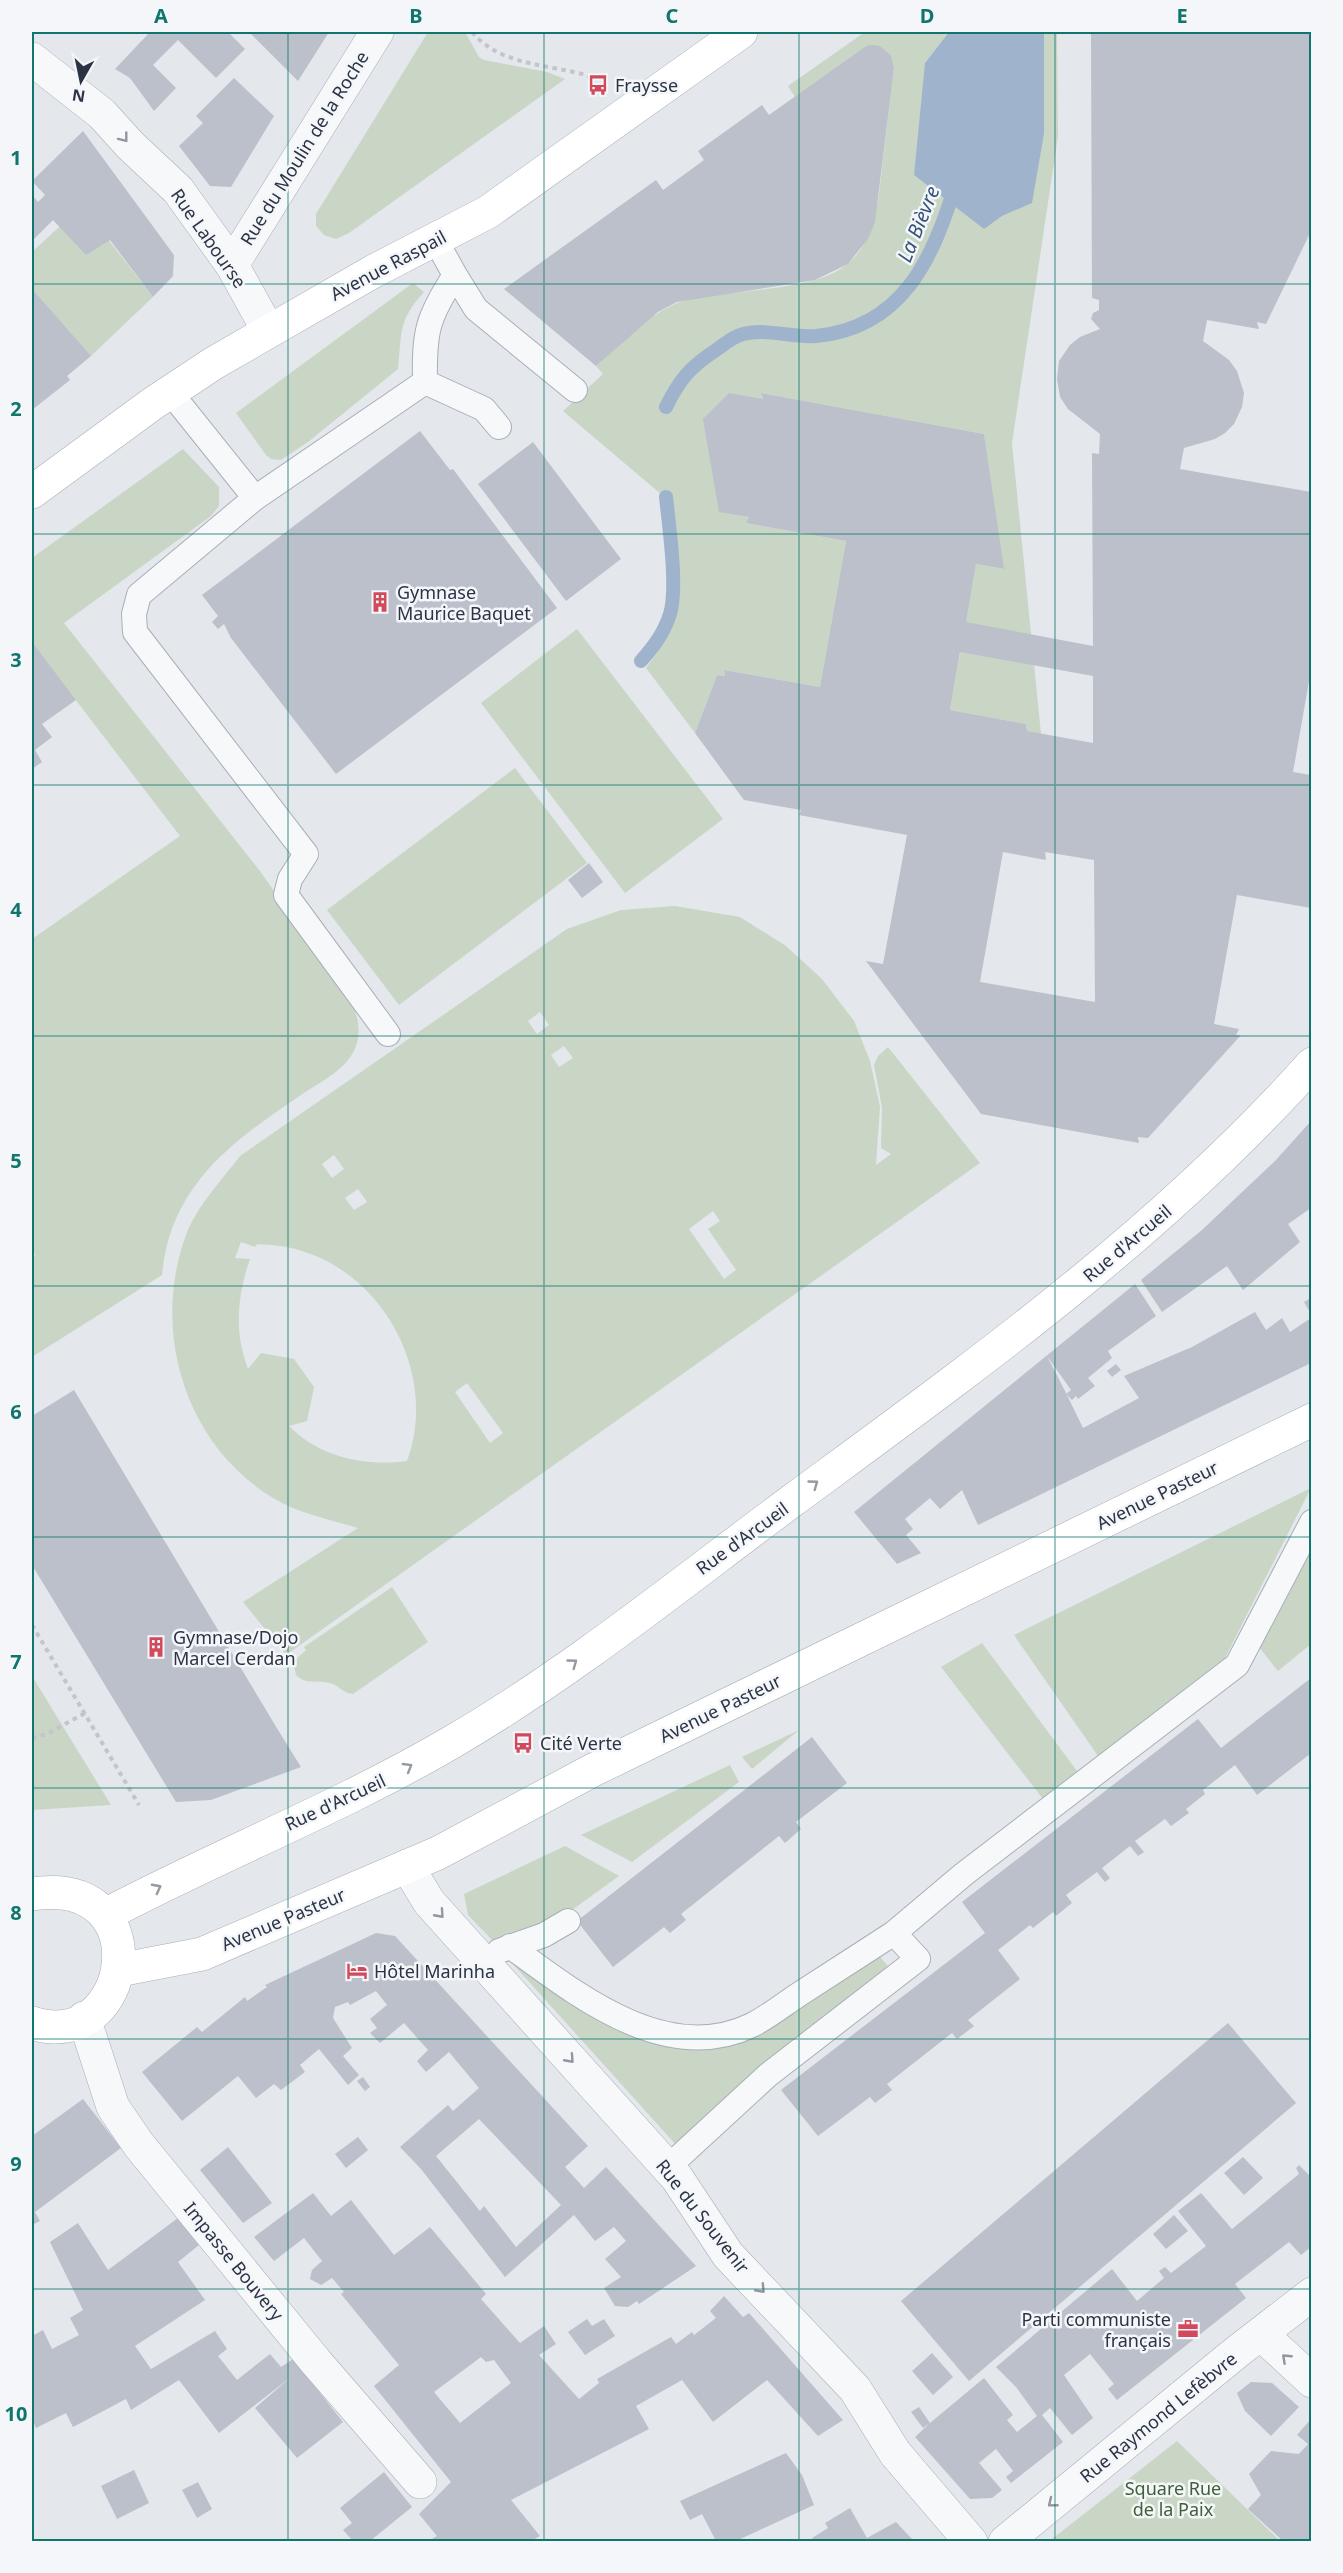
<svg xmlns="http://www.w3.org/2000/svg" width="1343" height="2573" viewBox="0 0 1343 2573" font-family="'Noto Sans',sans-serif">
<rect width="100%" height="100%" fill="#e4e7ec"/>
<!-- green -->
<path fill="#c9d6c5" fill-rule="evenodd" d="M 428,32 L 465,32 L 479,57 L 484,60 L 547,72 L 565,79 L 349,233 L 336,239 L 324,235 L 316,226 L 316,214 Z
M 865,32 L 949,32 L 925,63 L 1002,216 L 1031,203 L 1044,134 L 1044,32 L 1057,32 L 1058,136 L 1012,443 L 1041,734 L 1027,731 L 1026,724 L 950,710 L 976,564 L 1003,569 L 984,434 L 761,393 L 763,399 L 719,511 L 749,517 L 746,523 L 846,541 L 820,687 L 724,670 L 725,676 L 717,675 L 695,733 L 646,668 C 658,651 673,632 676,611 C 682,575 675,537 669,501 L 563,411 L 603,374 L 596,366 C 625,340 654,307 693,298 C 732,292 778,290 815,280 C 876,263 877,211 883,159 C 887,128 890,98 894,68 L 891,55 L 880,46 L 866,46 L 795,97 L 788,86 Z
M 82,206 L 153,297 L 91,356 L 37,321 L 32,325 L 32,252 Z
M 413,283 L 424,292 C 398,321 402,331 398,369 L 308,442 L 281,460 L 271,459 L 266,455 L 236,413 Z
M 183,449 L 219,487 L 219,506 L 211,516 L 64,623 L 260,871 L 351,1000 C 359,1019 363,1037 351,1056 C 339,1074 315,1085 298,1097 C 230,1143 170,1187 162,1275 L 32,1357 L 32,1264 L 35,1255 L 32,1249 L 32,939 L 180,836 L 32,643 L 32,558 Z
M 577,629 L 723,819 L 625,893 L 481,703 Z
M 515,768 L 587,863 L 399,1005 L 327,910 Z
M 675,906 L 740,917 L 786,946 L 822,979 L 854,1021 L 870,1061 L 880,1107 L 876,1165 L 891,1154 L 881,1148 L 882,1108 L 874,1065 L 878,1056 L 888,1047 L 980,1163 L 286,1655 L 243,1602 L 358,1528 C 329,1519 299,1514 273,1498 C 184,1444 151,1330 186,1235 C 197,1206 221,1181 240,1156 L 567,929 L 621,910 ZM 540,1012 L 549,1025 L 537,1034 L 528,1021 ZM 564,1046 L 573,1058 L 559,1067 L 551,1055 ZM 334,1155 L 344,1169 L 332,1178 L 322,1164 ZM 358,1189 L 367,1202 L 354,1210 L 345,1198 ZM 713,1211 L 720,1221 L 708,1229 L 736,1270 L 724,1279 L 689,1229 ZM 241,1242 L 255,1247 L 257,1244 C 272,1245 288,1246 302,1251 C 387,1277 438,1378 407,1461 C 366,1467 319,1457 289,1426 L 307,1421 L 314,1387 L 294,1359 L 261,1353 L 248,1369 C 234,1332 237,1296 250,1259 L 235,1258 ZM 467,1383 L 503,1433 L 490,1443 L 455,1392 Z
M 1311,1488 L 1225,1658 L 1098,1756 L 1014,1635 Z
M 1311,1545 L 1311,1644 L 1278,1671 L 1259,1647 Z
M 392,1587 L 428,1642 L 353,1694 C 342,1693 340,1686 330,1683 C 317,1680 306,1685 296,1675 L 293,1662 L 306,1650 L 304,1647 Z
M 982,1643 L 1077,1771 L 1043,1799 L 941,1667 Z
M 32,1676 L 111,1805 L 32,1810 Z
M 799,1730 L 752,1769 L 742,1757 Z
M 730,1765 L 739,1782 L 632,1862 L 581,1835 Z
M 565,1846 L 619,1876 L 565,1915 L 495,1943 L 468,1915 L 464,1894 Z
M 876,1952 L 892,1971 L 677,2146 L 504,1954 L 689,2047 Z
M 1177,2441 L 1280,2541 L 1052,2541 L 1052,2539 Z"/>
<!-- water -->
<path fill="#9fb4cc" d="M 949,32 L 1044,32 L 1044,134 L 1032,203 L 1002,216 L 984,229 L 914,175 L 925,63 Z"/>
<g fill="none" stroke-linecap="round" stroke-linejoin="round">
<!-- stream -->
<path stroke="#9fb4cc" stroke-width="14" d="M 666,407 C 680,379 689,368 716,350 C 725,344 732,337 743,334 C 767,328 792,338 816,336 C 902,328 933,259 955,186
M 641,661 C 654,646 664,633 670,614 C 678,588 669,526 666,497"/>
</g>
<!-- building -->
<path fill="#bbc0ca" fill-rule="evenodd" d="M 150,32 L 228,32 L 245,49 L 216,78 L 178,40 L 153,65 L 176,88 L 154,111 L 130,78 L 115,69 Z
M 249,32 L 329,32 L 298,81 Z
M 1091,32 L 1311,32 L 1311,231 L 1266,324 L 1257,322 L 1259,329 L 1207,320 L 1203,341 L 1229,360 L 1237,371 L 1244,393 L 1242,407 L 1234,424 L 1225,433 L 1215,439 L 1184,448 L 1180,469 L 1311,492 L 1311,670 L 1293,772 L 1311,775 L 1311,908 L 1237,895 L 1214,1024 L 1239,1029 L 1236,1035 L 1241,1035 L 1148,1138 L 1138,1137 L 1139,1143 L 981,1114 L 866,961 L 883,964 L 907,835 L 799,815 L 801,810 L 744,800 L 695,733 L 717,675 L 725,676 L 724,670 L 820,687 L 846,541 L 746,523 L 749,517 L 719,512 L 703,419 L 729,393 L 763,399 L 761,393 L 984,434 L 1004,569 L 976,564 L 966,622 L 1093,646 L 1092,453 L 1099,454 L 1100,434 L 1068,409 L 1060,397 L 1057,379 L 1059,361 L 1070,345 L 1080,337 L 1100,329 L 1091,319 L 1093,313 L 1099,310 L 1099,300 L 1092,298 ZM 960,652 L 1093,676 L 1093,743 L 1027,731 L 1026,724 L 950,710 ZM 1003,852 L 1046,860 L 1045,852 L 1094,860 L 1095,1002 L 980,982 Z
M 873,45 L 880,46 L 891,55 L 894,68 L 875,222 L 868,239 L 848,264 L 815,280 L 677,302 L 658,312 L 596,366 L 504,289 L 656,180 L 663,190 L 704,160 L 698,151 L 762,105 L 769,115 L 866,46 Z
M 234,78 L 274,116 L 231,187 L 210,186 L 179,146 L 203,123 L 196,116 Z
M 83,131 L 174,255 L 173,276 L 153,297 L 110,240 L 86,255 L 53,220 L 32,241 L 32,195 L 38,202 L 45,195 L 32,181 Z
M 32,289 L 91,356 L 67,376 L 70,380 L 32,410 Z
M 420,431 L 450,470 L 453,469 L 557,608 L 336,774 L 231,638 L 224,624 L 218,629 L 212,622 L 218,616 L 202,595 Z
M 533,442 L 621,559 L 566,601 L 478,484 Z
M 32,642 L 76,700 L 42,724 L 52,737 L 35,750 L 42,762 L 32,769 Z
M 589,863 L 603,882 L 582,898 L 568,880 Z
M 1311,1121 L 1311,1208 L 1288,1224 L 1300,1242 L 1243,1290 L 1227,1266 L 1162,1312 L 1141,1280 L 1202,1230 L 1275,1161 Z
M 1135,1284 L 1156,1316 L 1108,1351 L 1112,1358 L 1088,1378 L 1095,1386 L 1078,1399 L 1076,1396 L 1072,1400 L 1066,1394 L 1071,1390 L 1047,1356 L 1065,1391 L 1083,1428 L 1139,1398 L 1124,1376 L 1192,1347 L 1255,1312 L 1266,1330 L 1282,1318 L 1290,1332 L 1311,1318 L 1311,1363 L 978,1525 L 962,1490 L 940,1509 L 930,1498 L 905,1519 L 913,1529 L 906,1535 L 921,1553 L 897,1564 L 854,1512 Z
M 1311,1298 L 1311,1314 L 1304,1302 Z
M 1116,1364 L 1121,1370 L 1112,1377 L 1107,1371 Z
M 74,1390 L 278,1730 L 301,1767 L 211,1800 L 176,1802 L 32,1565 L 32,1416 Z
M 1311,1678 L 1311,1757 L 1310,1754 L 1257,1795 L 1235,1765 L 1203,1790 L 1205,1794 L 1186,1809 L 1189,1813 L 1171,1826 L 1165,1819 L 1135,1841 L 1144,1852 L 1138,1856 L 1130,1846 L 1102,1868 L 1110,1878 L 1105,1882 L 1097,1872 L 1066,1895 L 1072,1903 L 1056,1916 L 1053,1912 L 1033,1928 L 1030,1925 L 998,1950 L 1020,1979 L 968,2020 L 974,2026 L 957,2039 L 952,2033 L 887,2084 L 892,2090 L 875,2103 L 870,2097 L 818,2136 L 781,2090 L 985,1933 L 962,1902 L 1198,1719 L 1221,1748 Z
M 812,1737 L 847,1783 L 796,1822 L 801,1829 L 785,1843 L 779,1836 L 681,1914 L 686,1920 L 670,1933 L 664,1927 L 613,1967 L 577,1921 Z
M 376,1933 L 395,1936 L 588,2146 L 565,2167 L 584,2188 L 606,2167 L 696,2266 L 639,2304 L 637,2301 L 628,2307 L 615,2306 L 604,2288 L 621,2277 L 605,2259 L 626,2241 L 614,2227 L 595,2241 L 574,2215 L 505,2277 L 421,2169 L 400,2147 L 448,2105 L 453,2111 L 479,2088 L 449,2052 L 426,2072 L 417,2061 L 428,2050 L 404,2023 L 380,2043 L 370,2033 L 377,2028 L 370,2019 L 387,2005 L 376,1991 L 350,2005 L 348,2002 L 335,2007 L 333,2018 L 352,2048 L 343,2056 L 359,2075 L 348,2085 L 319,2049 L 300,2065 L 305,2072 L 281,2090 L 274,2084 L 256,2098 L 238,2076 L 182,2121 L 142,2072 L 197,2027 L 202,2032 L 245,1997 L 247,2001 L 267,1987 L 265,1985 ZM 479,2119 L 561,2205 L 516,2247 L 484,2206 L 480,2211 L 436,2156 Z
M 1228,2023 L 1296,2103 L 969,2381 L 901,2301 Z
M 363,2077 L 370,2087 L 365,2091 L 357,2081 Z
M 83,2099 L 121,2148 L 35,2212 L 40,2221 L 32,2225 L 32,2136 Z
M 358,2137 L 368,2150 L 346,2168 L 335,2154 Z
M 228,2147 L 272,2203 L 243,2223 L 200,2170 Z
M 1243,2157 L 1263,2178 L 1244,2195 L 1224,2173 Z
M 1299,2165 L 1311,2177 L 1311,2247 L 1301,2255 L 1289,2242 L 1235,2284 L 1246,2298 L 1117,2400 L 1108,2389 L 1114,2384 L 1090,2354 L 1064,2375 L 1093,2418 L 1072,2435 L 1050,2408 L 1042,2415 L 1063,2442 L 1011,2483 L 1006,2477 L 1013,2471 L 996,2449 L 979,2463 L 1002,2490 L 992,2498 L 970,2499 L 915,2437 L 930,2423 L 923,2428 L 911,2412 L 919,2407 L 930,2423 L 984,2378 L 1013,2415 L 1007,2420 L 1017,2432 L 1037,2416 L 1016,2387 L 996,2367 L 1112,2269 L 1137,2301 L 1164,2278 L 1159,2271 L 1165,2267 L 1171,2273 L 1206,2246 L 1178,2211 L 1201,2193 L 1232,2229 L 1299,2174 L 1296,2168 Z
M 313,2193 L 331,2216 L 351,2200 L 394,2255 L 430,2227 L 486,2294 L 481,2299 L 520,2343 L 544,2326 L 556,2344 L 539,2355 L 579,2399 L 599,2383 L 597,2379 L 671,2337 L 676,2344 L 692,2332 L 694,2335 L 716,2318 L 710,2311 L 724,2296 L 743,2317 L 749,2313 L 843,2420 L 818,2436 L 767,2380 L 713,2422 L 682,2380 L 636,2406 L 649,2429 L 511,2500 L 540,2536 L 531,2541 L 428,2541 L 437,2536 L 419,2514 L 451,2482 L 374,2386 L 399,2365 L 341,2294 L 344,2292 L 332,2278 L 321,2285 L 310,2279 L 312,2270 L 322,2261 L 304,2238 L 274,2261 L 254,2237 ZM 481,2357 L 486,2362 L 494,2360 L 511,2383 L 460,2423 L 434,2392 Z
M 1174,2215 L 1188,2231 L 1166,2249 L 1153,2234 Z
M 178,2218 L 199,2245 L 178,2262 L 205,2300 L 135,2346 L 151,2369 L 215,2331 L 227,2349 L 218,2356 L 237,2380 L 270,2354 L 281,2367 L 293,2359 L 343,2422 L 297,2458 L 255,2408 L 291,2377 L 219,2433 L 179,2380 L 131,2410 L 126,2399 L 73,2427 L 66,2413 L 36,2428 L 32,2419 L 32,2336 L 43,2330 L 52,2349 L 79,2335 L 70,2318 L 83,2310 L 50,2242 L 78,2223 L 108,2270 Z
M 587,2319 L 592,2326 L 604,2319 L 615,2336 L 585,2355 L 568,2332 Z
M 932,2353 L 953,2377 L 933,2395 L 912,2371 Z
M 1251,2382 L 1272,2383 L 1299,2407 L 1271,2436 L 1245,2411 L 1237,2393 Z
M 1311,2419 L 1311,2541 L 1283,2541 L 1248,2509 L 1261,2495 L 1249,2474 L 1271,2451 L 1299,2454 L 1308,2444 L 1297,2435 Z
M 786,2453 L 802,2475 L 814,2505 L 736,2541 L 716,2541 L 702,2514 L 690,2520 L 680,2501 Z
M 134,2470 L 149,2503 L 117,2519 L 101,2486 Z
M 384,2472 L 412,2507 L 370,2541 L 353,2541 L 343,2530 L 352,2523 L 340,2508 Z
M 198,2482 L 212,2509 L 197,2518 L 182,2490 Z
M 850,2508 L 867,2538 L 896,2522 L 912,2539 L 912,2541 L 814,2541 L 812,2538 L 828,2528 L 825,2523 Z"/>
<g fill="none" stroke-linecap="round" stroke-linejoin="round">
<!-- lane casing -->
<g stroke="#a9aeb7" stroke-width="26">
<path id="lane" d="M 455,275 L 476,309 L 575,390
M 425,382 C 424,332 427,318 455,275 L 435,239
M 170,392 L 255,498 L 139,595 L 134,614 L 135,632 L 306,854 L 290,879 L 286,895 L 388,1034
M 255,498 L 425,382 L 484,409 L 499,427
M 894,1933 L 964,1874 L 1237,1665 L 1312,1522
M 510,1946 C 576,1994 666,2067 752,2025 C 768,2017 783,2005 798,1995 C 830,1974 862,1954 894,1933 L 918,1959 L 768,2075 L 667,2168
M 499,1951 L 544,1935 L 568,1921"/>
</g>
<!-- street casing -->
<g stroke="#a9aeb7" stroke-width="34">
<path id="street" d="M 32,59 L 102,114 L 130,145 L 178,190 L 232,265 L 268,330
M 232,265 L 377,32
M 407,1866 L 429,1902 L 677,2178 L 728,2255 L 855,2389 L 895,2453 L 971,2542
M 84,2018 L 113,2107 L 139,2145 L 316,2362 L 420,2482
M 1261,2334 L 1312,2381
M 1005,2542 L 1238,2351 L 1312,2294"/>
</g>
<!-- secondary casing -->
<g stroke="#a9aeb7" stroke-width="34">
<path id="secondary" d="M 32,492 L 152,404 L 214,363 L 374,271 L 488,212 L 741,32
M 32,1894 C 161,1874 133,2056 32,2023
M 105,1915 C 219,1855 341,1807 452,1742 C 572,1672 681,1583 793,1500 C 975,1366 1160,1234 1312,1064
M 119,1970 L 202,1954 L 438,1853 L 593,1770 L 1312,1420"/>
</g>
<!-- path -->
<path stroke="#c2c5cb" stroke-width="4" stroke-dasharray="4.5 4.5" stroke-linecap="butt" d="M 472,32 C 500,66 549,64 589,76
M 32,1625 L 139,1805
M 32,1738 L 47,1734 L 85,1713"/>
<!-- lane -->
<use href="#lane" stroke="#f7f8fa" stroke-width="24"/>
<!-- street -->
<use href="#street" stroke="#f7f8fa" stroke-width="33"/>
<!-- secondary -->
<use href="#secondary" stroke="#fff" stroke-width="33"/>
</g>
<!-- one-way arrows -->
<defs><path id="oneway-chevron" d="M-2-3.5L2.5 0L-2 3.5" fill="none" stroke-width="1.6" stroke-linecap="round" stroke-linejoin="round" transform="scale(1.5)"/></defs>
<g stroke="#9196a0">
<use href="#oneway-chevron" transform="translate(124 138) rotate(52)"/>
<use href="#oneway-chevron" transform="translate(440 1914) rotate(48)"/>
<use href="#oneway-chevron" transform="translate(570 2059) rotate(48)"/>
<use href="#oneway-chevron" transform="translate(761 2289) rotate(47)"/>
<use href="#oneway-chevron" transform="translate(1286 2358) rotate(-137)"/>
<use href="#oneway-chevron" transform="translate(1052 2503) rotate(141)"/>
</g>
<g stroke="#959aa2">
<use href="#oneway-chevron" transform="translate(814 1484) rotate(-36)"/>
<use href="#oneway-chevron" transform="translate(573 1663) rotate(-36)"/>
<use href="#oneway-chevron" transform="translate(408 1767) rotate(-30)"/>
<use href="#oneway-chevron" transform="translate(157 1888) rotate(-28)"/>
</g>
<!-- grid -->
<path fill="none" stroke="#0f766e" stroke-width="1.5" stroke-opacity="0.55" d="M 288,32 L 288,2542M 544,32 L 544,2542M 799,32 L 799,2542M 1055,32 L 1055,2542M 32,284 L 1312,284M 32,534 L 1312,534M 32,785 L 1312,785M 32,1036 L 1312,1036M 32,1286 L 1312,1286M 32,1537 L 1312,1537M 32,1788 L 1312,1788M 32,2039 L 1312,2039M 32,2289 L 1312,2289"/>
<!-- icons -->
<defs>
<g id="bus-bare" transform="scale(1.62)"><path d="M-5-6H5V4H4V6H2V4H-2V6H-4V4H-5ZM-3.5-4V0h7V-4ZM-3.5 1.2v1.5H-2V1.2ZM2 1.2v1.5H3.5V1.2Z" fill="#d1495b" stroke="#f4f6f9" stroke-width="2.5" paint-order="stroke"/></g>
<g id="building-bare" transform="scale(1.62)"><path d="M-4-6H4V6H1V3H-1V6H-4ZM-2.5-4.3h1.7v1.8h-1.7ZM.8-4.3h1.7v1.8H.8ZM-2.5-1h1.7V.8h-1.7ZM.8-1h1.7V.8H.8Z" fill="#d1495b" stroke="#f4f6f9" stroke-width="2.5" paint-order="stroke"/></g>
<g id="hotel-bare" transform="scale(1.62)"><path d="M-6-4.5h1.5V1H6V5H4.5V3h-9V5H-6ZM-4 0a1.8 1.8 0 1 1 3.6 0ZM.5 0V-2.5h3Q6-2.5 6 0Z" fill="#d1495b" stroke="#f4f6f9" stroke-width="2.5" paint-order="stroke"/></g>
<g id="office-bare" transform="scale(1.62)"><path d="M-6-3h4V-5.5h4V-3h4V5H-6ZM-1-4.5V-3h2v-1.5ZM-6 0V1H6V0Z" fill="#d1495b" stroke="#f4f6f9" stroke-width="2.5" paint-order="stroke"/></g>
</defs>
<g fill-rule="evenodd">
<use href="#bus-bare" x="598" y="85"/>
<use href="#building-bare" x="380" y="602"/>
<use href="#building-bare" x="156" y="1647"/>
<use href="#bus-bare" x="523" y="1743"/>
<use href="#hotel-bare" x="357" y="1971"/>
<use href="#office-bare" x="1188" y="2329"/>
</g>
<g text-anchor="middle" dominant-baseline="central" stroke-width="5" stroke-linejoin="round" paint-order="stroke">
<!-- poi labels -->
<g font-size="18" fill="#2b3445" stroke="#f4f6f9" text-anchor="start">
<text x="615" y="85">Fraysse</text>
<text x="397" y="592">Gymnase<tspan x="397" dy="21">Maurice Baquet</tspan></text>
<text x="173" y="1637">Gymnase/Dojo<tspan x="173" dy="21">Marcel Cerdan</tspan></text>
<text x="540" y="1743">Cité Verte</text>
<text x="374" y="1971">Hôtel Marinha</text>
<text x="1171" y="2319" text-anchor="end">Parti communiste<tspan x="1171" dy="21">français</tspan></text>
</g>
<!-- street labels -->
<g font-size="18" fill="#2b3445" stroke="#f4f6f9">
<text transform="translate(304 148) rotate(-58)">Rue du Moulin de la Roche</text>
<text transform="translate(209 238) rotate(55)">Rue Labourse</text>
<text transform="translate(388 265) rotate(-28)">Avenue Raspail</text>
<text transform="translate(1127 1243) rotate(-40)">Rue d'Arcueil</text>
<text transform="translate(1157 1495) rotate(-26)">Avenue Pasteur</text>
<text transform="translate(742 1538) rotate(-36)">Rue d'Arcueil</text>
<text transform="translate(720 1708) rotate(-26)">Avenue Pasteur</text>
<text transform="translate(335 1802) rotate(-25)">Rue d'Arcueil</text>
<text transform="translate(283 1919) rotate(-23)">Avenue Pasteur</text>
<text transform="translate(703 2216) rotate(52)">Rue du Souvenir</text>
<text transform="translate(234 2261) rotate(51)">Impasse Bouvery</text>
<text transform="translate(1158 2417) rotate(-39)">Rue Raymond Lefèbvre</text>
</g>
<!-- park labels -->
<g font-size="18" fill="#3f6138" stroke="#f4f6f9">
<text x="1173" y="2488">Square Rue<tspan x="1173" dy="21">de la Paix</tspan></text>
</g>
<!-- water labels -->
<g font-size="20" font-style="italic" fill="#34527a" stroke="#f4f6f9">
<text transform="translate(918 224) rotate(-68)">La Bièvre</text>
</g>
</g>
<!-- border -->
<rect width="1343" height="2573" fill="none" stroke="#f4f6f9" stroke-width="66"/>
<!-- north arrow -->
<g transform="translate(81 81) rotate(189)" stroke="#f4f6f9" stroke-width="4.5" paint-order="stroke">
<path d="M0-4.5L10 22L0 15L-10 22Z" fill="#2b3445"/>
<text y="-9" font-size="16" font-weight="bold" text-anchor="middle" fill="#2b3445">N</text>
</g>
<rect x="33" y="33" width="1277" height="2507" fill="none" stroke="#0f766e" stroke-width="2"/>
<g font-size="20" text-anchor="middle" font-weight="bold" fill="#0f766e">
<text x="161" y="23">A</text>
<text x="416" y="23">B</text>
<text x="672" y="23">C</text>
<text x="927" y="23">D</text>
<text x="1182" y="23">E</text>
<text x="16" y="165">1</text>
<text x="16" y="416">2</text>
<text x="16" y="667">3</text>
<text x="16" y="917">4</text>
<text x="16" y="1168">5</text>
<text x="16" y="1419">6</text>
<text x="16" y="1669">7</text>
<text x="16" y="1920">8</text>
<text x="16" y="2171">9</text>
<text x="16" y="2421">10</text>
</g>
</svg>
